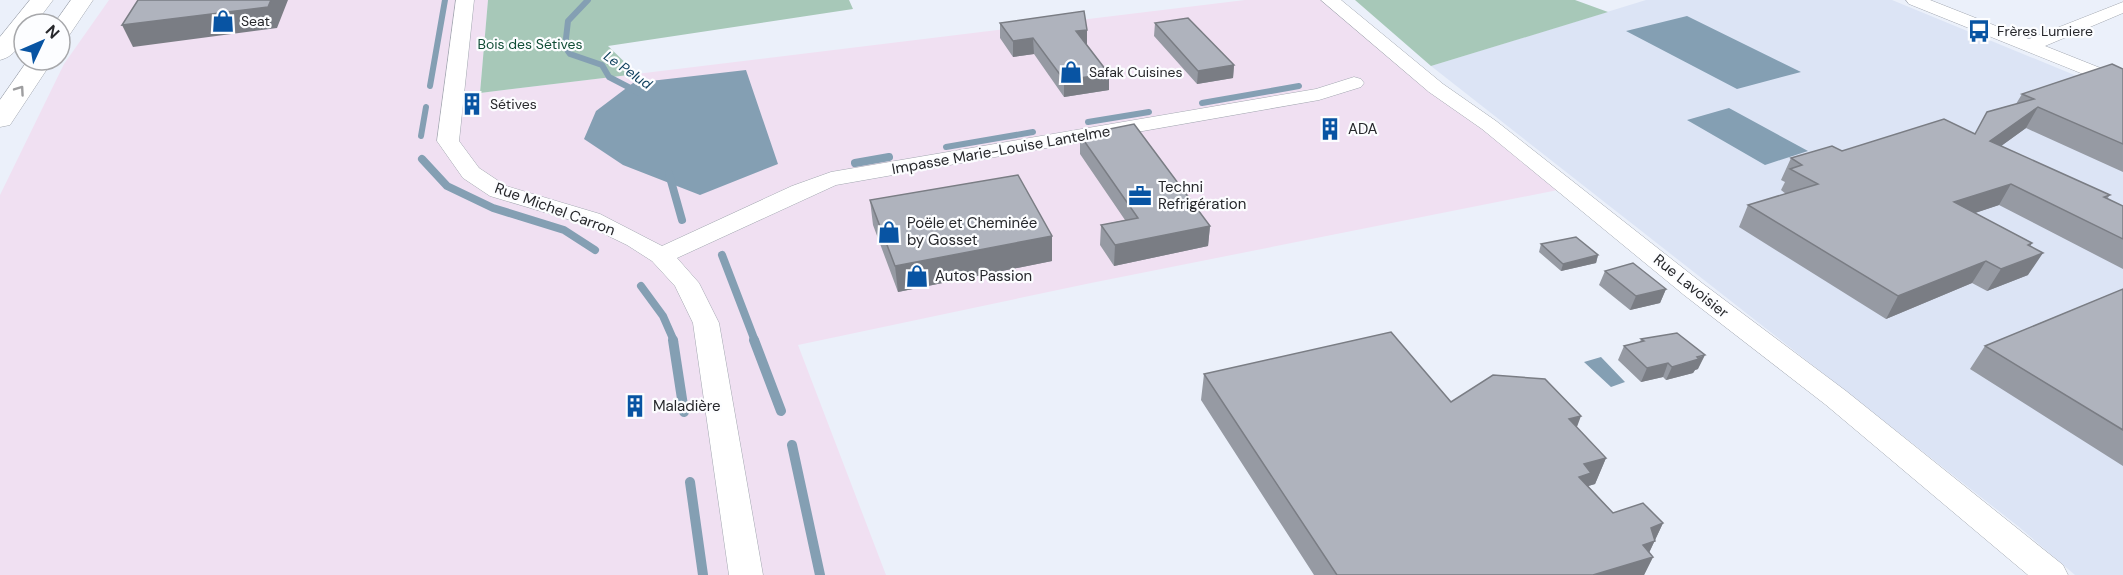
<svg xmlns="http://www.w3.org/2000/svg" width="2123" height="575" viewBox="0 0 2123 575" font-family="'DM Sans',sans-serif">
<rect width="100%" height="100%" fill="#ebf0fa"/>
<!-- commercial -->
<path fill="#f0e0f2" d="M 109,0 L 488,0 L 480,93 L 1245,0 L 1326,0 L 1568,188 L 1091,283 L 798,345 L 886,575 L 0,575 L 0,195 L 64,64 Z"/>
<!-- built -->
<path fill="#dce4f5" d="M 1646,0 L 1892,0 L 2123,95 L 2123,575 L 2075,575 L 2019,527 L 1431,66 Z"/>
<!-- forest -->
<path fill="#a7c8b8" d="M 488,0 L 849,0 L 853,9 L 608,46 L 637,74 L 480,93 Z
M 1355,0 L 1575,0 L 1608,12 L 1431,66 Z"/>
<!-- water -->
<path fill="#849fb3" d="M 1687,16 L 1801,72 L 1737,89 L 1626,31 Z
M 746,70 L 778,164 L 700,195 L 623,165 L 584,139 L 596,111 L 633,83 Z
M 1729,108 L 1808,151 L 1765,165 L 1687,120 Z
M 1601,357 L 1625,382 L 1611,387 L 1584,362 Z"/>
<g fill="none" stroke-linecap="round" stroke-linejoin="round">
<!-- stream-far2 -->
<path stroke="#849fb3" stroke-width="6" d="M 588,0 L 568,21 L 565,47 L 570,54 L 602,65 L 609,77 L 638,92
M 430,86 L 445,0
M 1202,103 L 1299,86
M 1088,122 L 1149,112
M 421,136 L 426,107
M 946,147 L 1033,132"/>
<!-- stream-far1 -->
<path stroke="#849fb3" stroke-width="8" d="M 422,159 L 447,186 L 493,208 L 564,230 L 595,250
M 855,163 L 889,157
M 669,174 L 682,220
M 722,255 L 755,341
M 641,286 L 663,316 L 674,341"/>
<!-- stream -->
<path stroke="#849fb3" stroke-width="10" d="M 673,340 L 684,412
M 754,340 L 781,411
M 792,445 L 820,575
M 690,482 L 703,575"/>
<!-- street casing -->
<g stroke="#a2a7b0" stroke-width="1">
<path id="street" d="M 456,0 L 474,0 L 459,141 L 479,168 L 506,186 L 600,214 L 662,246 L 792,186 L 831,172 L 1316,89 L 1354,77 L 1361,79 L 1364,83 L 1361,87 L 1319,100 L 836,185 L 677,258 L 699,283 L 719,323 L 763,575 L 729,575 L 693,323 L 675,286 L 652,261 L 627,245 L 584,224 L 490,196 L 463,178 L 437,141 Z
M 1321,0 L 1341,0 L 1443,84 L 1496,121 L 1702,283 L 1846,391 L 2063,565 L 2068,575 L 2028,575 L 1826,405 L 1684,295 L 1482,129 L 1429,92 Z
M 1906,0 L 1930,0 L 2029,39 L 2123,2 L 2123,13 L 2045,46 L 2123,77 L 2123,90 L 1909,4 Z"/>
</g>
<!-- primary casing -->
<g stroke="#a2a7b0" stroke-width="1">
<path id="primary" d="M 30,0 L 53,0 L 35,24 L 24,24 C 24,40 17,56 0,60 L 0,37 Z
M 71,0 L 93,0 L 68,37 L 60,39 L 60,24 L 54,24 Z
M 28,60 L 53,60 L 10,125 L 0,127 L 0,100 Z"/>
</g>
<!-- street -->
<use href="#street" fill="#fff" fill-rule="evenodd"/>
<!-- primary -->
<use href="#primary" fill="#fff" fill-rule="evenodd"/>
</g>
<!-- wall -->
<path fill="#969aa3" d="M 1000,23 L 1087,30 L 1087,45 L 1109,90 L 1064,97 L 1034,54 L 1013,57 L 1000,38 Z
M 1155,23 L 1234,65 L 1233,78 L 1197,84 L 1154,36 Z
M 2123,69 L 2123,172 L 2026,128 L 2001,146 L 2110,195 L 2107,199 L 2123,206 L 2123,269 L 1999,205 L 1975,213 L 2032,243 L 2030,246 L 2028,275 L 1987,291 L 1972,283 L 1886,319 L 1739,227 L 1748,205 L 1786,194 L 1781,190 L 1785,182 L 1781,180 L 1791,158 L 1975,134 L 2016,104 L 2022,94 Z
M 1080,135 L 1210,226 L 1208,246 L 1114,266 L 1100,245 L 1101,225 L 1125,220 L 1080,154 Z
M 870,200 L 1052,236 L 1052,261 L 898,292 L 873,225 Z
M 1541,244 L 1598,255 L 1596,263 L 1561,271 L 1539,252 Z
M 1605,271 L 1666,289 L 1660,303 L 1630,310 L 1599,285 Z
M 2123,289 L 2123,466 L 1970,369 L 1985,346 Z
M 1641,339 L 1698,369 L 1695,370 L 1693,373 L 1666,380 L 1663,377 L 1641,382 L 1618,360 L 1624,346 L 1640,342 Z
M 1204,374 L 1451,402 L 1606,458 L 1595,484 L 1588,486 L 1613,513 L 1663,523 L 1649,553 L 1653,557 L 1644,575 L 1314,575 L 1201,400 Z"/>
<!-- shaded-wall -->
<path fill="#7a7d84" d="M 271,0 L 288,0 L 277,28 L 133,47 L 122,25 Z
M 1087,30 L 1087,46 L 1076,31 Z
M 1033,38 L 1034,54 L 1013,57 L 1013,41 Z
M 1234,65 L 1233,78 L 1197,84 L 1198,71 Z
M 1109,74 L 1109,90 L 1064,97 L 1064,80 Z
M 2038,107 L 2026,128 L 1979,162 L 1990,141 Z
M 2011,184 L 1999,205 L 1942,224 L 1954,202 Z
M 1210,226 L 1208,246 L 1114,266 L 1115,245 Z
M 1052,236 L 1052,261 L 898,292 L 895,266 Z
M 2032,243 L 2020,261 L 2043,253 L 2028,275 L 1987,291 L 2001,269 L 2028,245 Z
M 1598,255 L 1596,263 L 1561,271 L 1563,264 Z
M 1986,261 L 1972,283 L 1886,319 L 1898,296 Z
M 1666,289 L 1660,303 L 1630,310 L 1636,296 Z
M 1705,355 L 1698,369 L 1695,370 L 1693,373 L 1666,380 L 1672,367 Z
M 1668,363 L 1663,377 L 1641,382 L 1647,368 Z
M 1581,416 L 1571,443 L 1569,419 Z
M 1606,458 L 1595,484 L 1585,487 L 1569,503 L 1584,464 Z
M 1663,523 L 1646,559 L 1653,557 L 1644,575 L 1593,575 L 1651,528 Z"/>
<!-- building -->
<path fill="#afb3bd" stroke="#7a7d84" stroke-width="1.5" d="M 138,0 L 271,0 L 268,7 L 122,25 Z
M 1084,11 L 1087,30 L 1076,31 L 1109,74 L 1064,80 L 1033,38 L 1013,41 L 1000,23 Z
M 1188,18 L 1234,65 L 1198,71 L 1155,23 Z
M 2112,64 L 2123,69 L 2123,144 L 2038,107 L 1990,141 L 2110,195 L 2104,197 L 2123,206 L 2123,239 L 2011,184 L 1954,202 L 2032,243 L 2028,245 L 2043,253 L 2001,269 L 1986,261 L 1898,296 L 1748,205 L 1818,184 L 1790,169 L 1802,165 L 1791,158 L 1832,146 L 1842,151 L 1944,119 L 1975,134 L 1987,112 L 2034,99 L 2022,94 Z
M 1134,124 L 1210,226 L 1115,245 L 1101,225 L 1138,218 L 1080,135 Z
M 1018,175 L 1052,236 L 895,266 L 870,200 Z
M 1576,237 L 1598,255 L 1563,264 L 1541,244 Z
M 1633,263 L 1666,289 L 1636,296 L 1605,271 Z
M 2123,289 L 2123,430 L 1985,346 Z
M 1391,332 L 1451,402 L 1493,375 L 1545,379 L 1581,416 L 1569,419 L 1606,458 L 1584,464 L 1591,473 L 1579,477 L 1613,513 L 1643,503 L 1663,523 L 1651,528 L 1655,541 L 1643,545 L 1653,557 L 1593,575 L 1337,575 L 1204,374 Z
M 1677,333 L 1705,355 L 1697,357 L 1699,359 L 1672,367 L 1668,363 L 1647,368 L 1624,346 L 1644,341 L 1641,339 Z"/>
<!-- one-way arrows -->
<defs><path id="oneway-chevron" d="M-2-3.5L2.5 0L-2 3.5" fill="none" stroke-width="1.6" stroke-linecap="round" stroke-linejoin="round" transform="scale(1.5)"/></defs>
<use stroke="#9e9ea0" href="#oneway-chevron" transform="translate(20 90) rotate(-55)"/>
<!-- icons -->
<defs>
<g id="shop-bare" transform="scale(1.8)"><path d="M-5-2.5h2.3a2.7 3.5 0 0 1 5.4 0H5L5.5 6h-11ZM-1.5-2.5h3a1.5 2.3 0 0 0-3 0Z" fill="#0854a3" stroke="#fcfdff" stroke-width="2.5" paint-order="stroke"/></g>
<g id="bus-bare" transform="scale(1.8)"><path d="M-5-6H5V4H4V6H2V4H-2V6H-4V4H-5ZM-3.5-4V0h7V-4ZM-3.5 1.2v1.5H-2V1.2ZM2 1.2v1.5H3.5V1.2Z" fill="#0854a3" stroke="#fcfdff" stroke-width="2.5" paint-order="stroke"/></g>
<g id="building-bare" transform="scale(1.8)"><path d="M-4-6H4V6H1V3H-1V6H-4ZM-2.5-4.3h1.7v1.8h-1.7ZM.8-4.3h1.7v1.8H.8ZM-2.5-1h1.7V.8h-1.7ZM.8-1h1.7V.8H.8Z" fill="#0854a3" stroke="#fcfdff" stroke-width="2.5" paint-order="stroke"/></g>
<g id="office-bare" transform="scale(1.8)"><path d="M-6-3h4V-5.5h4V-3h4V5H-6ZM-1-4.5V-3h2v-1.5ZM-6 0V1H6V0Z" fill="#0854a3" stroke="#fcfdff" stroke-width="2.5" paint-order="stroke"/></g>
</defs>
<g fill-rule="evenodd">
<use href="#shop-bare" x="223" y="21"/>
<use href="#bus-bare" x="1979" y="31"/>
<use href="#shop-bare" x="1071" y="72"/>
<use href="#building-bare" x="472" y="104"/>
<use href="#building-bare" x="1330" y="129"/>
<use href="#office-bare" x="1140" y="196"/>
<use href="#shop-bare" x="889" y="232"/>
<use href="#shop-bare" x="917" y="276"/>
<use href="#building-bare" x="635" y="406"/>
</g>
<g text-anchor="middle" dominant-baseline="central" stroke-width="4.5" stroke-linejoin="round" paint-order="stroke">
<!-- far-poi labels -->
<g font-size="14" fill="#27282c" stroke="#fcfdff" text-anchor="start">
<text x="241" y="21">Seat</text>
<text x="1997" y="31">Frères Lumiere</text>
<text x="1089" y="72">Safak Cuisines</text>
<text x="490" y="104">Sétives</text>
</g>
<!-- far-park labels -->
<g font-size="14" fill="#104d36" stroke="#fcfdff">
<text x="530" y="44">Bois des Sétives</text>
</g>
<!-- far-water labels -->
<g font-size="14" font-style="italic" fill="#0a3c5a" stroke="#fcfdff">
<text transform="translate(628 70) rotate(35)">Le Pelud</text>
</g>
<!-- poi labels -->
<g font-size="15" fill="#27282c" stroke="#fcfdff" text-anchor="start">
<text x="1348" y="129">ADA</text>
<text x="1158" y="187">Techni<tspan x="1158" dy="17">Refrigération</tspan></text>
<text x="907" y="223">Poële et Cheminée<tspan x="907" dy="17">by Gosset</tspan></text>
<text x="935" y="276">Autos Passion</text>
<text x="653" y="406">Maladière</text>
</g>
<!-- street labels -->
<g font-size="15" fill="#27282c" stroke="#fcfdff">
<text transform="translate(1001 150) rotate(-10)">Impasse Marie-Louise Lantelme</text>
<text transform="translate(555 209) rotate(20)">Rue Michel Carron</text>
<text transform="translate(1691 286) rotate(39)">Rue Lavoisier</text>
</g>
</g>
<!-- north arrow -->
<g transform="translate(42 42) rotate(46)"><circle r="28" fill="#fcfdff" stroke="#a7a8ab" stroke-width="1.5"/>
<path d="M0-4.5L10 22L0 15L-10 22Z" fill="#0854a3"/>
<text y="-9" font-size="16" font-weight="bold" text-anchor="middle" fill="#27282c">N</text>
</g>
</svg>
